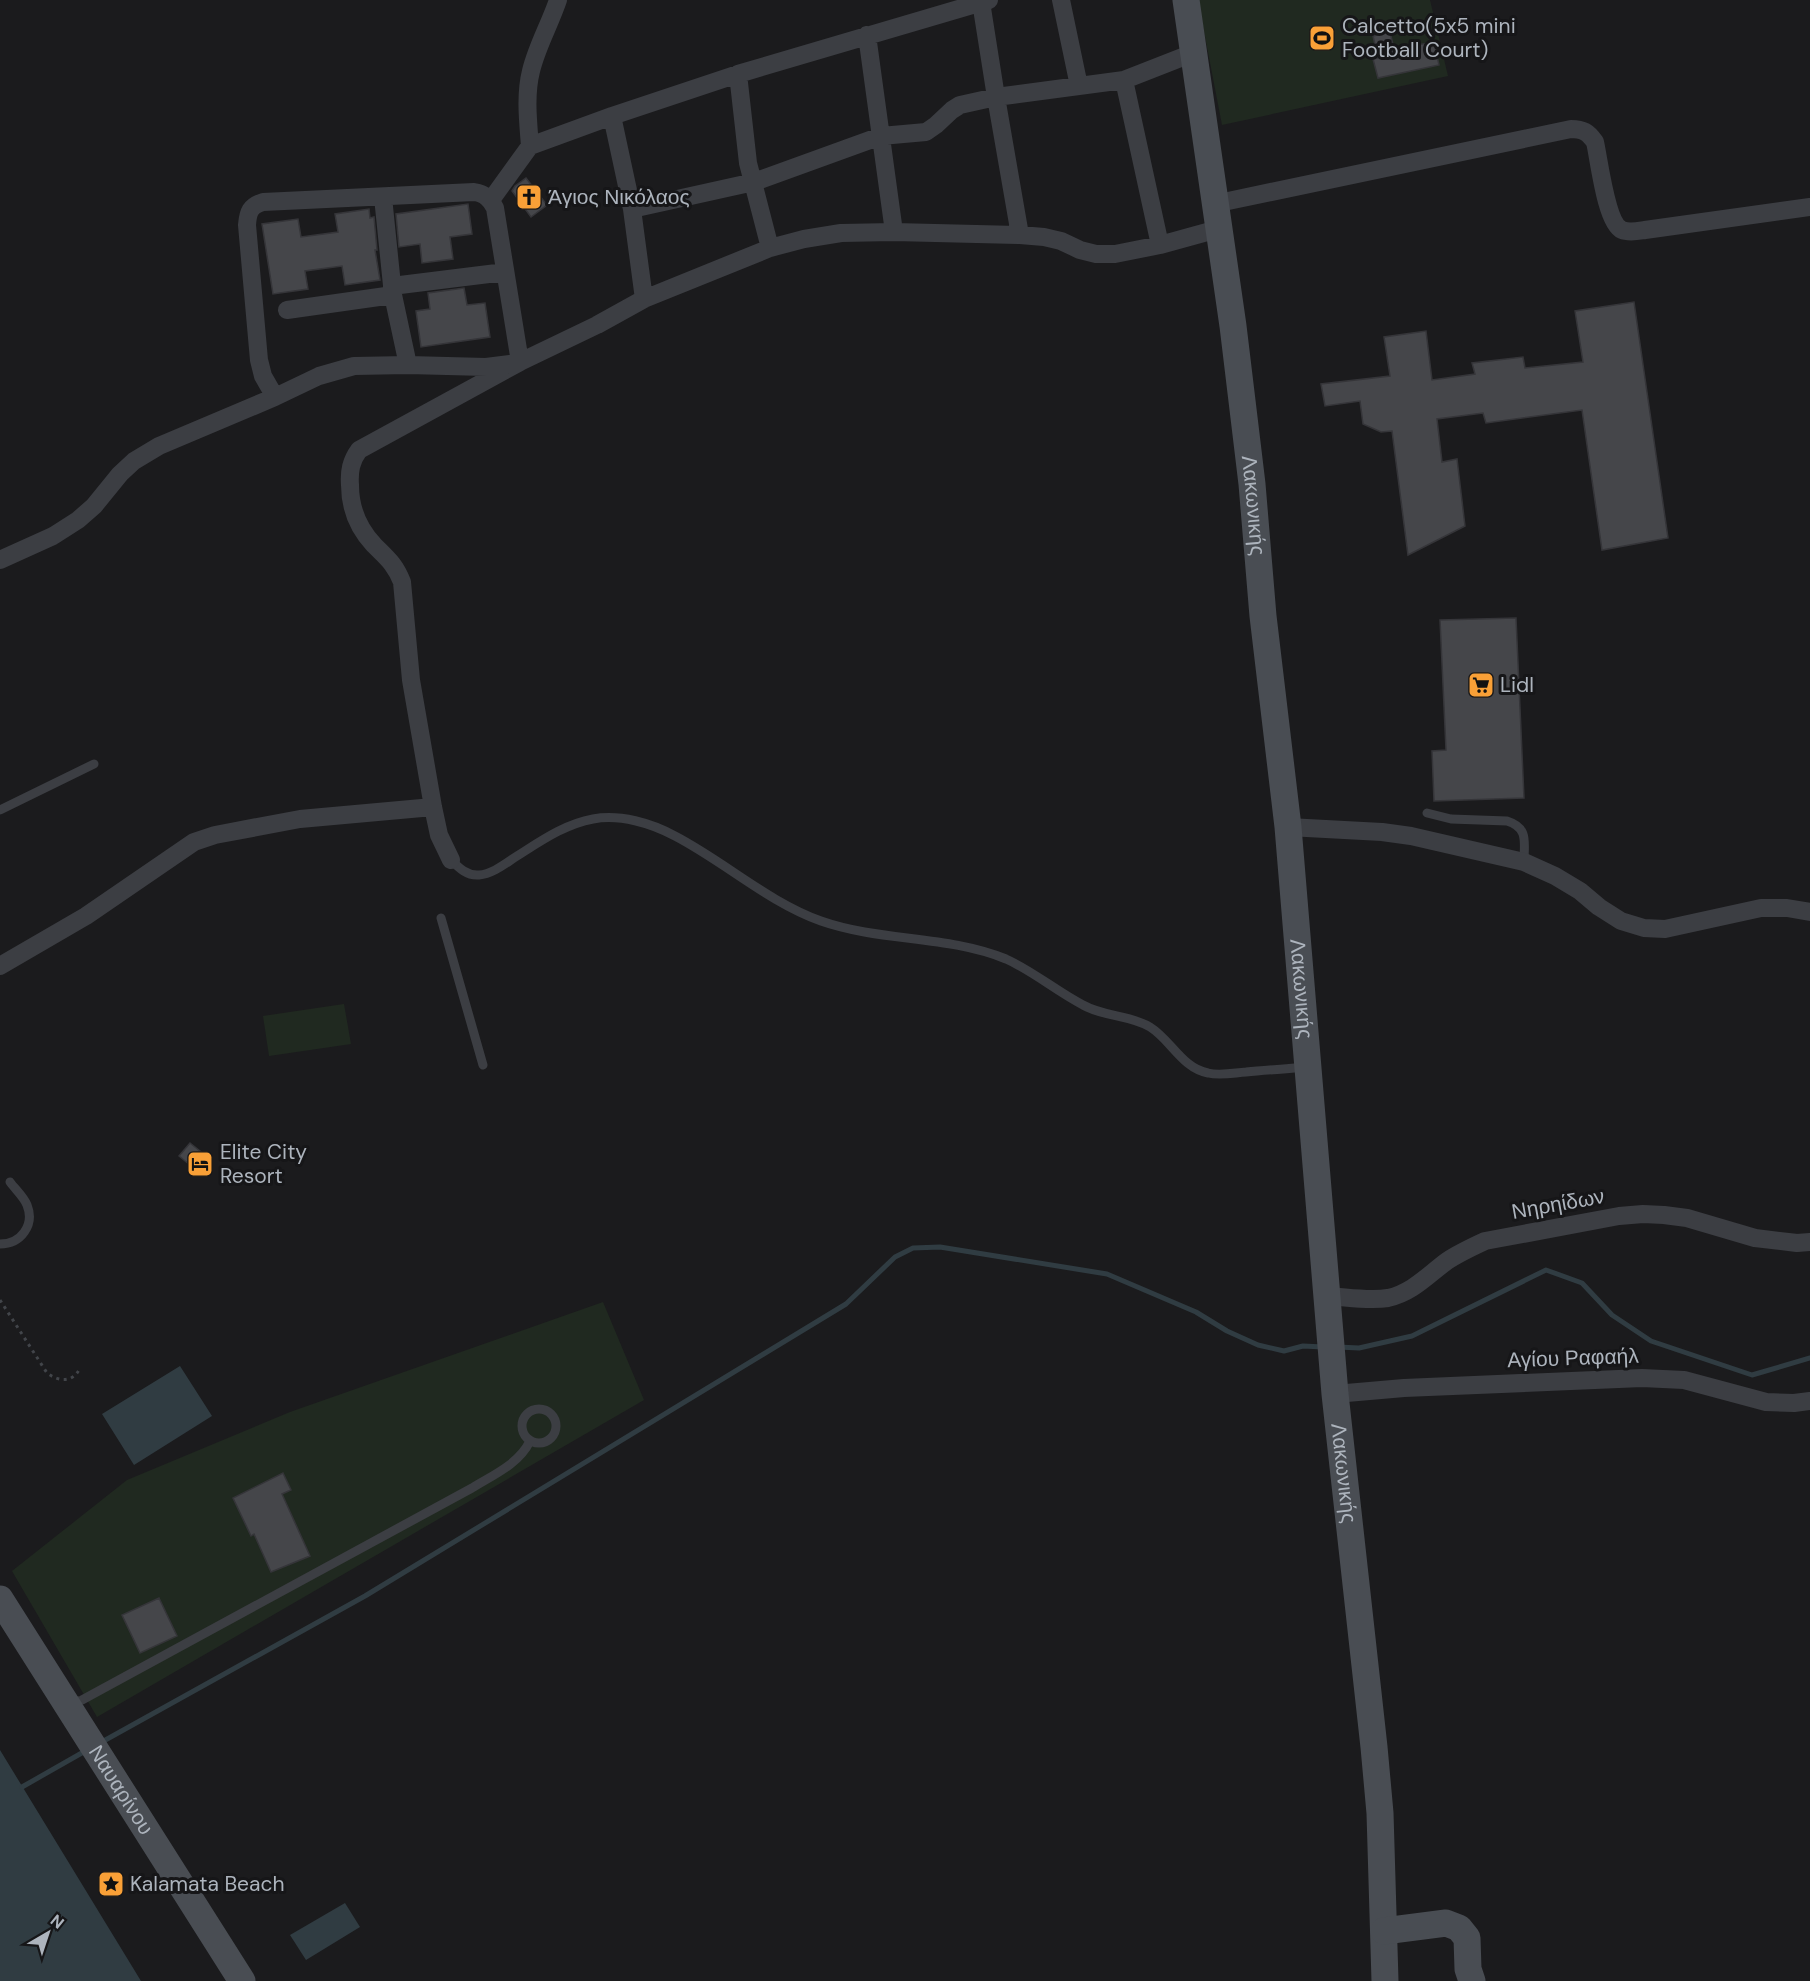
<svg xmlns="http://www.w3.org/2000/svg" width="1810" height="1981" viewBox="0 0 1810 1981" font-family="'DM Sans',sans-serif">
<rect width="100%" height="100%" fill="#1b1b1d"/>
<!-- green -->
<path fill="#202920" d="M 1198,0 L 1430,0 L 1448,76 L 1222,125 Z
M 344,1004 L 351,1044 L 269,1056 L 263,1016 Z
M 603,1302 L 644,1400 L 97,1717 L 12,1571 L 127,1480 L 290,1412 Z"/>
<!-- water -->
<path fill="#303c42" d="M 180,1366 L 212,1416 L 134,1465 L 102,1414 Z
M 0,1750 L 141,1981 L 0,1981 Z
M 345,1903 L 360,1927 L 306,1960 L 290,1935 Z"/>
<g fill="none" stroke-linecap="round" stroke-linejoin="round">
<!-- stream -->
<path stroke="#303c42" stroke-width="5" d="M 1338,1347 L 1359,1348 L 1412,1336 L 1546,1270 L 1582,1283 L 1612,1315 L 1651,1341 L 1752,1375 L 1810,1358
M 100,1743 L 365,1596 L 846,1304 L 895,1257 L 913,1248 L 940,1247 L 1107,1274 L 1196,1312 L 1227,1331 L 1258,1345 L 1284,1351 L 1303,1346 L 1323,1347
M 22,1787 L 87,1750"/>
</g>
<!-- building -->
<path fill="#45464a" stroke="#353539" stroke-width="1.5" d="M 1390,32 L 1394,49 L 1434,42 L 1439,65 L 1378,78 L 1373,59 L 1378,58 L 1373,36 Z
M 526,178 L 547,205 L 531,217 L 512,191 L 515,186 Z
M 468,204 L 472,234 L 450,237 L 453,259 L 422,263 L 420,244 L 399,247 L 396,214 Z
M 369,209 L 370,218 L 374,217 L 377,250 L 375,250 L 380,280 L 345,285 L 342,266 L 305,271 L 308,289 L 273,294 L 262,224 L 298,219 L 301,237 L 338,232 L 335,214 Z
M 464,288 L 467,305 L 485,303 L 490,337 L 421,347 L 416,311 L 430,309 L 428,293 Z
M 1634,302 L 1668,538 L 1602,550 L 1582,410 L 1486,423 L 1483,413 L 1437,419 L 1442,462 L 1457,459 L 1465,526 L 1408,555 L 1392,431 L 1381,432 L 1363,424 L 1360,401 L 1325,406 L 1321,384 L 1390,376 L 1384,337 L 1426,331 L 1432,380 L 1475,374 L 1472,363 L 1523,357 L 1525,368 L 1583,362 L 1575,311 Z
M 1516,618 L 1524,798 L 1434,801 L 1432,751 L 1446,750 L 1440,620 Z
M 190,1143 L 211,1160 L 201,1174 L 179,1156 Z
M 283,1473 L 291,1490 L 282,1494 L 310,1556 L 271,1572 L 254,1534 L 251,1536 L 233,1498 Z
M 159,1598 L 177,1636 L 140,1653 L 122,1615 Z"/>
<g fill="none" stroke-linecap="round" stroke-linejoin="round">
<!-- path -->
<path stroke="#42454a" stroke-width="3" stroke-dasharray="3 4.5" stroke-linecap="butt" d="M 0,1300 L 47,1373 C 59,1382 73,1383 80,1368"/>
<!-- lane -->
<path stroke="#3c3e43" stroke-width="9" d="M 0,810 L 94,764
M 1427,813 L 1451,819 L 1507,821 C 1529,828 1524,842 1524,862
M 451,860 C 459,868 467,876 479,875 C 493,874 506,863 517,856 C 541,841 565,824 593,819 C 620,814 651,823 675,836 C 725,862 768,902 821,921 C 881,942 947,935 1006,959 C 1033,971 1056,991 1083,1005 C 1104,1017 1130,1015 1150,1027 C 1171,1040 1182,1068 1208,1073 C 1220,1076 1233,1073 1246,1072 C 1266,1070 1286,1069 1307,1067
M 441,918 L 483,1065
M 0,1244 C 21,1244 35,1225 27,1205 C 24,1197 15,1189 10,1182
M522 1426a17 17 0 1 1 34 0a17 17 0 1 1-34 0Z
M 70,1703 L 82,1700 L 472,1488 C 493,1475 519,1464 530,1441"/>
<!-- street -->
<path stroke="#3c3e43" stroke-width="18" d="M 1061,0 L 1079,86
M 981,2 L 996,97 L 1020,235
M 867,35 L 894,232
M 738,74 L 748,163 L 770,248
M 1124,80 L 1160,245
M 612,116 L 632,209 L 644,299
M 530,146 C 528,121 525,95 531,71 C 537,46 550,24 558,0
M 383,197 L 393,295 L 408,365
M 491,200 L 530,146 L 612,116 L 738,74 L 989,0
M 1214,204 L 1571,129 C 1583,129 1588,132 1595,142 C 1599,159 1606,223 1622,230 C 1629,233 1638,231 1645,230 L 1810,207
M 632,209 L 754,182 L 881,136 L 926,132 L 936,125 L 952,110 L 960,105 L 996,97 L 1124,80 L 1193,53
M 392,286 L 505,272
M 287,310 L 393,295
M 275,397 L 263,376 L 259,360 L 247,225 C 248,212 250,206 263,202 L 474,192 C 485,194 490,198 495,208 L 520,362
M 0,560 L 53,536 L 78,520 L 94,506 L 120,474 L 134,461 L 159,446 L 275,397 L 319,376 L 354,366 L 408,365 L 486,367 L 510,364
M 1288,827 L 1382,832 L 1411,836 L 1524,862 L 1555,876 L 1580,891 L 1599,907 L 1621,921 L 1644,928 L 1665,929 L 1761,908 L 1787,908 L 1810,912
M 451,860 L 439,835 L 433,807 L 411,680 L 402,582 C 395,564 387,558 374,545 C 358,528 350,508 350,485 C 349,471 351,461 359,450 L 520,362 L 597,325 L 644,299 L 770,248 L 804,239 L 841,233 L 894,232 L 1020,235 L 1044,237 L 1061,241 L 1080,250 L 1096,254 L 1115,254 L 1160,245 L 1218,229
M 0,966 L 86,916 L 194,842 L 215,835 L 300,819 L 433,807
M 1327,1296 C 1347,1297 1368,1301 1388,1298 C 1412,1293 1428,1275 1447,1261 C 1459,1253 1472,1247 1485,1241 L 1619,1216 L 1643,1214 L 1664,1215 L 1687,1218 L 1755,1238 L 1797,1243 L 1810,1242
M 1335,1394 L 1404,1388 L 1642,1378 L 1684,1380 L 1766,1402 L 1794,1403 L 1810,1401"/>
<!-- secondary -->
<g stroke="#494d53" stroke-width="27">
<path id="s1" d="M 1186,0 L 1233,326 L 1252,484 L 1263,616 L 1288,827 L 1335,1394 L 1374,1747 L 1380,1813 L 1385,1981"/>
<path id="s2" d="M 0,1599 L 242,1981"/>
<path d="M 1384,1931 L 1446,1923 L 1459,1928 L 1467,1938 L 1468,1969 L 1472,1981"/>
</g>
</g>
<!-- icons -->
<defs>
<g id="stadium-square" transform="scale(1.35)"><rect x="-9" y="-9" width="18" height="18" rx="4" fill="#f9a037" stroke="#161618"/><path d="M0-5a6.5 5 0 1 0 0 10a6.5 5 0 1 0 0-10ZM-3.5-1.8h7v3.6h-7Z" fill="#111"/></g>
<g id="church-square" transform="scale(1.35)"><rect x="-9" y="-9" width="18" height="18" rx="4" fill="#f9a037" stroke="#161618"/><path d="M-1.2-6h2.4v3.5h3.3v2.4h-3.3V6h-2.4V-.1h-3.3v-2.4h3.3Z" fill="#111"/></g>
<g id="supermarket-square" transform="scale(1.35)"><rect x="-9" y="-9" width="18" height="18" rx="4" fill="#f9a037" stroke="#161618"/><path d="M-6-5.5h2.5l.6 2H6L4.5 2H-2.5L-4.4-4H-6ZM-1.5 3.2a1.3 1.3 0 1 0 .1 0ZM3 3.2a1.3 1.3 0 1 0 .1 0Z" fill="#111"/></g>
<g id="hotel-square" transform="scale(1.35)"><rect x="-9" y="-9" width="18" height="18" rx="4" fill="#f9a037" stroke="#161618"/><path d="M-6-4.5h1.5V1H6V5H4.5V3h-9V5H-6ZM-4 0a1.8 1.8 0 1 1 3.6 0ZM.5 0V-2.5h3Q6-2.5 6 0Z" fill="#111"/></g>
<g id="sight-square" transform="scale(1.35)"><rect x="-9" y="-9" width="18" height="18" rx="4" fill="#f9a037" stroke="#161618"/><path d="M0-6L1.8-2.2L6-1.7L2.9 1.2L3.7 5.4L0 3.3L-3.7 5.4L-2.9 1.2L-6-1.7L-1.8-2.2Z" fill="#111"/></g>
</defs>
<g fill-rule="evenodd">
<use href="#stadium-square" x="1322" y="38"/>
<use href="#church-square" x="529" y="197"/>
<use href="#supermarket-square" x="1481" y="685"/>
<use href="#hotel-square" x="200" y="1164"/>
<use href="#sight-square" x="111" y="1884"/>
</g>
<g text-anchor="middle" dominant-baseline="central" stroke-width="6" stroke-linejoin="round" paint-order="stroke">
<!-- poi labels -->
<g font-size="21" fill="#adb4bd" stroke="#161618" text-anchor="start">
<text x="1342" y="26">Calcetto(5x5 mini<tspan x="1342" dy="24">Football Court)</tspan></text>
<text x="548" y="197">Άγιος Νικόλαος</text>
<text x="1500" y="685">Lidl</text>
<text x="220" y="1152">Elite City<tspan x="220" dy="24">Resort</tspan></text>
<text x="130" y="1884">Kalamata Beach</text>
</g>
<!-- street labels -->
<g font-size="21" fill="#adb4bd" stroke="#161618">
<text stroke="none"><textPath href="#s1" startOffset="510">Λακωνικής</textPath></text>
<text stroke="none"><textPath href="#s1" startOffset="996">Λακωνικής</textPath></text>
<text transform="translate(1558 1204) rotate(-10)">Νηρηίδων</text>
<text transform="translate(1573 1358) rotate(-2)">Αγίου Ραφαήλ</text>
<text stroke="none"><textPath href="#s1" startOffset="1482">Λακωνικής</textPath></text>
<text stroke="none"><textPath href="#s2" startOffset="226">Ναυαρίνου</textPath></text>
</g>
</g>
<!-- north arrow -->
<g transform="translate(48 1933) rotate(39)" stroke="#161618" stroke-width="4.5" paint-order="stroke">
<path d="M0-4.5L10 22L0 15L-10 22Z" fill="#adb4bd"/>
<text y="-9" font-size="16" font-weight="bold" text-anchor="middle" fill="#adb4bd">N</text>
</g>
</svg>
